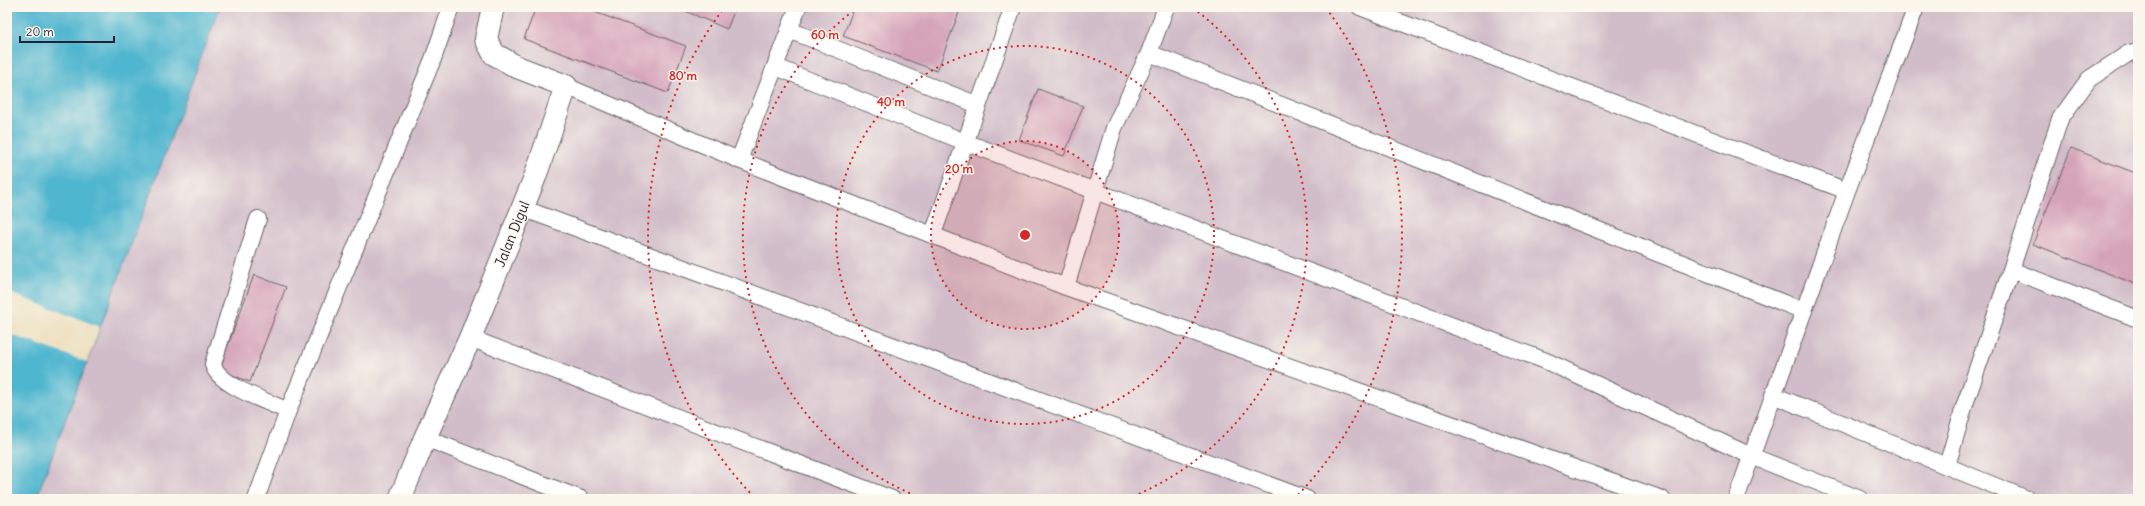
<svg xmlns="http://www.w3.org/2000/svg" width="2145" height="506" viewBox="0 0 2145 506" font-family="Delius,sans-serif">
<rect width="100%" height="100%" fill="#fbf7ec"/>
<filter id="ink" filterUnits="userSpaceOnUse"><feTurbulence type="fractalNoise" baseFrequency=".025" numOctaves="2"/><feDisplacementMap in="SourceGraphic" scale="8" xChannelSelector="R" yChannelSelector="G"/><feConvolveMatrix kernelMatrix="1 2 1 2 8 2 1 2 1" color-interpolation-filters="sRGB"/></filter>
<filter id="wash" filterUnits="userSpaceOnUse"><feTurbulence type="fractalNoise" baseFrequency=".012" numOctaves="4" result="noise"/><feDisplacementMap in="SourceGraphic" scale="16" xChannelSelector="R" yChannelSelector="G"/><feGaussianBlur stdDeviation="0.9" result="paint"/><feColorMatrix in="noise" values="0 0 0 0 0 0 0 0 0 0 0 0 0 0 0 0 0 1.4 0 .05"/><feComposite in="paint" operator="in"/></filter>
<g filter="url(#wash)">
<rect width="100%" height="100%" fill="#eddfbd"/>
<!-- industrial -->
<path fill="#d1bdc9" d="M 220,7 L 2138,7 L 2138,499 L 36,499 Z"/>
<!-- water -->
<path fill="#50b6cf" stroke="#396c85" d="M 7,7 L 220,7 L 36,499 L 7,499 Z"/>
<!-- pier -->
<path fill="#eddfbd" d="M 7,292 L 100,327 L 87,362 L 7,333 Z"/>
<g id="blocks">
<!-- building -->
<path fill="#d5a3b9" d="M 536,7 L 581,7 L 686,46 L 668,93 L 524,39 Z
M 676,7 L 736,7 L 727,29 Z
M 854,7 L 961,7 L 937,71 L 843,36 Z
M 1038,89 L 1083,106 L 1064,156 L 1019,140 Z
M 2071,148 L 2138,174 L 2138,285 L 2033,244 Z
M 254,275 L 286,287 L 250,382 L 219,370 Z"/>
</g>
</g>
<g filter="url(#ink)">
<use href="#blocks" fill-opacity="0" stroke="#696468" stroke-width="1"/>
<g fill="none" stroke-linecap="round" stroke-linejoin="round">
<!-- lane casing -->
<g stroke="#696468" stroke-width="18">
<path id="lane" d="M 1360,7 L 1847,191
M 789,30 L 978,105
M 1149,53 L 1804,311
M 776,67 L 965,142 L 1546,361 L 1751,456 L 1860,499
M 566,86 L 739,160 L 1066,287 L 1662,499
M 739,160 L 798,7
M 522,208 L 1307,499
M 258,219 L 213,364 C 217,385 269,402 288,411
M 933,234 L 1013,7
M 2011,270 L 2060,119 L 2089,79 L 2129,53 L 2138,51
M 1066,287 L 1114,128 L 1149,53 L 1166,7
M 470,338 L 892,499
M 1773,395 L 2027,499
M 425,438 L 581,499
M 1947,466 L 1964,407 L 2011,270 L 2138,319
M 256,499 L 288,411 L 433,59 L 451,7
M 1736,499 L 1847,191 L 1916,7"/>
</g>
<!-- street casing -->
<g stroke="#696468" stroke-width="24">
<path id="street" d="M 400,499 L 425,438 L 470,338 L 535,177 L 566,86 L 517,67 L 494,54 L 486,39 L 493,7"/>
</g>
<!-- lane -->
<use href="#lane" stroke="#fff" stroke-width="16"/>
<!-- street -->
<use href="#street" stroke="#fff" stroke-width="22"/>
</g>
</g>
<!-- distance rings -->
<circle cx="1025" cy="235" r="94" fill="#d62828" fill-opacity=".12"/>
<g fill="none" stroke="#d62828" stroke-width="2" stroke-dasharray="2 4">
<circle cx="1025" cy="235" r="94"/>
<circle cx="1025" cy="235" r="189"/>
<path d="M921 498A283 283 0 0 1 857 8M1193 8A283 283 0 0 1 1129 498"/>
<path d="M754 497A377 377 0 0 1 724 8M1326 8A377 377 0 0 1 1296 497"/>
</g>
<g text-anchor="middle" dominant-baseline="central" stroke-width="3" stroke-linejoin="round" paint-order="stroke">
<!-- street labels -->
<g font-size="14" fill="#22223b" stroke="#fbf7ec">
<text transform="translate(512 234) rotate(-68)">Jalan Digul</text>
</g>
</g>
<circle cx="1025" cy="235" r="6" fill="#d62828" stroke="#fbf7ec" stroke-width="2"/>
<g font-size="12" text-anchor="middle" font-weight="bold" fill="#d62828" stroke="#fbf7ec" stroke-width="3" stroke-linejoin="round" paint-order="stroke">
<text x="825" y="39">60 m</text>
<text x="683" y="80">80 m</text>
<text x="891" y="106">40 m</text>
<text x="959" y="173">20 m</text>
</g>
<!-- margin -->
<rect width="2145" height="506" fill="none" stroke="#fbf7ec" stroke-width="24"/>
<!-- scale -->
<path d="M20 36v6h94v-6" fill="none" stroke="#22223b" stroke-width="2"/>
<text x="26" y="36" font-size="12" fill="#22223b" stroke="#fbf7ec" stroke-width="3" paint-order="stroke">20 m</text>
</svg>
